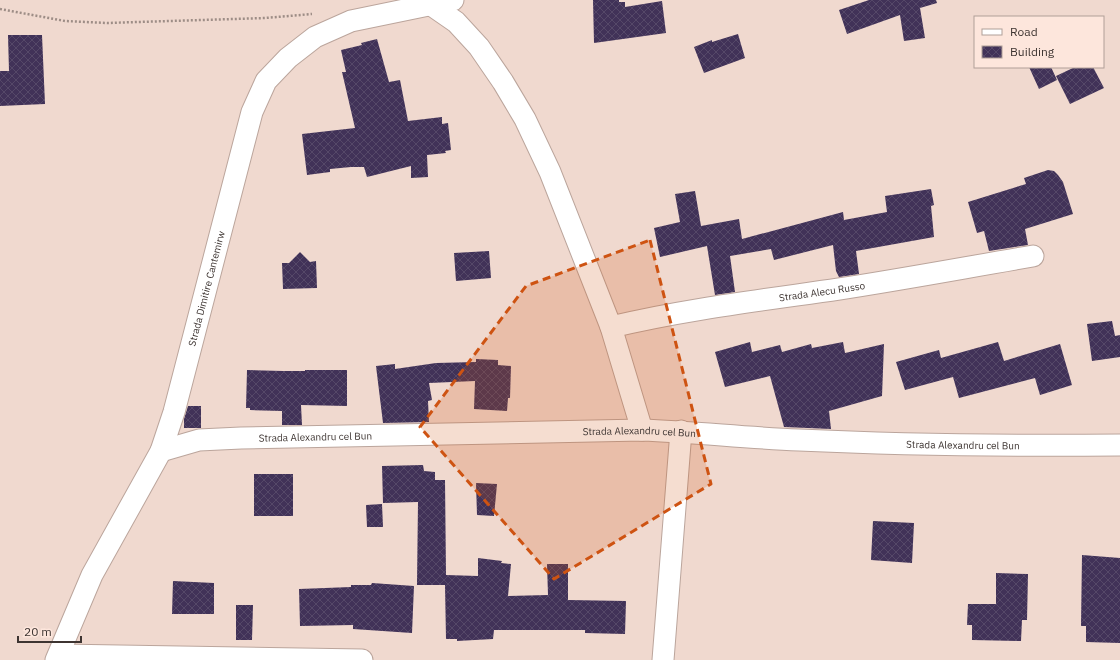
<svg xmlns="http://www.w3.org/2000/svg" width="1120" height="660" viewBox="0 0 1120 660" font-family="'IBM Plex Sans',sans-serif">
<defs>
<pattern id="building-cross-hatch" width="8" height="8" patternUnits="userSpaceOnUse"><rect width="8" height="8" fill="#413258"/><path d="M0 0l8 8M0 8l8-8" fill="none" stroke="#554868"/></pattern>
</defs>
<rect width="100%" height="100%" fill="#f0d9cf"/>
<!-- building -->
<path fill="url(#building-cross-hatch)" d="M 593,0 L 619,0 L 619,2 L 625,2 L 625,7 L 662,1 L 666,33 L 594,43 Z
M 869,0 L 936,0 L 937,3 L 920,8 L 925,38 L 904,41 L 900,15 L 847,34 L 839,10 Z
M 738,34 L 745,58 L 704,73 L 694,47 L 712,40 L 712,42 Z
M 8,35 L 42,35 L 45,104 L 0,106 L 0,71 L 9,71 Z
M 377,39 L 389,82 L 400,80 L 408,121 L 442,117 L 442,124 L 448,123 L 451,150 L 445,151 L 446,153 L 427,155 L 428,177 L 411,178 L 411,166 L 367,177 L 364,167 L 351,167 L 330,169 L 330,172 L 307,175 L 302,134 L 355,128 L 342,72 L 346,72 L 341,50 L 362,45 L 361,43 Z
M 1029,67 L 1051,67 L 1057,80 L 1039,89 Z
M 1075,67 L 1093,67 L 1104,88 L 1070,104 L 1056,76 Z
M 1048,170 L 1054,171 L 1058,175 L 1063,182 L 1073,214 L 1025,229 L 1028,245 L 989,251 L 984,231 L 977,233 L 968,202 L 1026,184 L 1024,178 Z
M 931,189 L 934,205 L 931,206 L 934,237 L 856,251 L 859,274 L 839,277 L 836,271 L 833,245 L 774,260 L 771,249 L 730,256 L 735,292 L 715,295 L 707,246 L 660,257 L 654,228 L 680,222 L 675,194 L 695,191 L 701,226 L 739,219 L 742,239 L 843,212 L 844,220 L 887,212 L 885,196 Z
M 489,251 L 491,278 L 456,281 L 454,253 Z
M 300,252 L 310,262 L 316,261 L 317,288 L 283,289 L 282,263 L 289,263 Z
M 1112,321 L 1115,336 L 1120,335 L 1120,357 L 1092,361 L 1087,324 Z
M 750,342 L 752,352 L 780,345 L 782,352 L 811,344 L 812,348 L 843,342 L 845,353 L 884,344 L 882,396 L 829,411 L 831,429 L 784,427 L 770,376 L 725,387 L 715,352 Z
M 998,342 L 1004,361 L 1060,344 L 1072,385 L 1040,395 L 1035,378 L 959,398 L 953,377 L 905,390 L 896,362 L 939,350 L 941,358 Z
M 476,359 L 498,360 L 498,365 L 511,366 L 510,398 L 508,398 L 507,411 L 474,409 L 475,381 L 429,383 L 432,400 L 428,401 L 429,422 L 383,423 L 376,366 L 395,364 L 395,369 L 436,363 L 476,362 Z
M 247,370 L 283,371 L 305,371 L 305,370 L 347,370 L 347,406 L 301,405 L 302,425 L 282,425 L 282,411 L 250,410 L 250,408 L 246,408 Z
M 188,406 L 201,406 L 201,428 L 184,428 L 184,419 Z
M 423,465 L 424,471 L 435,472 L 435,480 L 445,480 L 446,575 L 478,576 L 478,558 L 502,561 L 501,563 L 511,564 L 508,596 L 548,595 L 547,564 L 568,564 L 568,600 L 626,601 L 625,634 L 585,633 L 585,630 L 494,630 L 493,639 L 457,641 L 457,639 L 446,639 L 445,585 L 417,585 L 418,502 L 383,503 L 382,466 Z
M 254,474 L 293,474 L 293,516 L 254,516 Z
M 476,483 L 497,484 L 494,516 L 477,515 Z
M 382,504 L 383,527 L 367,527 L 366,505 Z
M 873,521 L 914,523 L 912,563 L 871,560 Z
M 1082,555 L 1120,558 L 1120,643 L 1086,642 L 1086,626 L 1081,626 Z
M 996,573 L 1028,574 L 1027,620 L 1022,620 L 1021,641 L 972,640 L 972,625 L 967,625 L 968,604 L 996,604 Z
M 173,581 L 214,583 L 214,614 L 172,614 Z
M 372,583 L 414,586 L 412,633 L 353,629 L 353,625 L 300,626 L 299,589 L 351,587 L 351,585 L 371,585 Z
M 236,605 L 253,605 L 252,640 L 236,640 Z"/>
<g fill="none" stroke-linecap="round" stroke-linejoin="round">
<!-- minor casing -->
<g stroke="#bba59c" stroke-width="23">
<g id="minor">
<path d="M 430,4 L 456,22 L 479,47 L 503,82 L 525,119 L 550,172 L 611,327 L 642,430"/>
<path id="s1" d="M 611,327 C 686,309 763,300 839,289 C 904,279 968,267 1033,256"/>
<path id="s2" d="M 161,451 L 199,440 L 241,438 L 642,430 C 695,432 747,438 799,440 C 906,445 1013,446 1120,445"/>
<path d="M 59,655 L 362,660"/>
<path id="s3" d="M 56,660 L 92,575 L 161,451 L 174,412 L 252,112 L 266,81 L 288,58 L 315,37 L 351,21 L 453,0"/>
<path d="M 663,660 L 681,431"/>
</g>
</g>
<!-- path -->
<path stroke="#9d8d86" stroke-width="2.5" stroke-dasharray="2 2" stroke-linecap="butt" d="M 0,9 L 65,21 L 107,23 L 265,18 L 312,14"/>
<!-- minor -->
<use href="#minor" stroke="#fff" stroke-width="21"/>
</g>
<!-- marked area -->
<path fill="#ce5312" fill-opacity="0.2" stroke="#ce5312" stroke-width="3" stroke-dasharray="8 5" stroke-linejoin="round" d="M 650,240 L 711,484 L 554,579 L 420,427 L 526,286 Z"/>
<g text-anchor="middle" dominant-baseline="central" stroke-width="4" stroke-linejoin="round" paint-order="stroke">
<!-- street labels -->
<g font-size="10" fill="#3d3431" stroke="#fde6dc">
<text stroke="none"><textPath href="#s3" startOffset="403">Strada Dimitire Cantemirw</textPath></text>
<text stroke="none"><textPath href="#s1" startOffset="214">Strada Alecu Russo</textPath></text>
<text stroke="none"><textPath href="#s2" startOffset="480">Strada Alexandru cel Bun</textPath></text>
<text stroke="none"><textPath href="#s2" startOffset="156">Strada Alexandru cel Bun</textPath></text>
<text stroke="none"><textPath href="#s2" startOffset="804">Strada Alexandru cel Bun</textPath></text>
</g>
</g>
<!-- legend -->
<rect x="974" y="16" width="130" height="52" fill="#fde6dc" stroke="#b09f98"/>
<rect x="982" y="29" width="20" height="6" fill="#ffffff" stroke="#b09f98"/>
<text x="1010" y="36" font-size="12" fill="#3d3431">Road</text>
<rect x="982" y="46" width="20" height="12" fill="url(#building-cross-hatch)" stroke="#b09f98"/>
<text x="1010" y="56" font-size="12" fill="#3d3431">Building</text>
<!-- scale -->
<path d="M18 636v6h63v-6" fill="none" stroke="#3d3431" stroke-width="2"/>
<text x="24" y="636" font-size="12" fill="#3d3431" stroke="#fde6dc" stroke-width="3" paint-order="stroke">20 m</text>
</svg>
